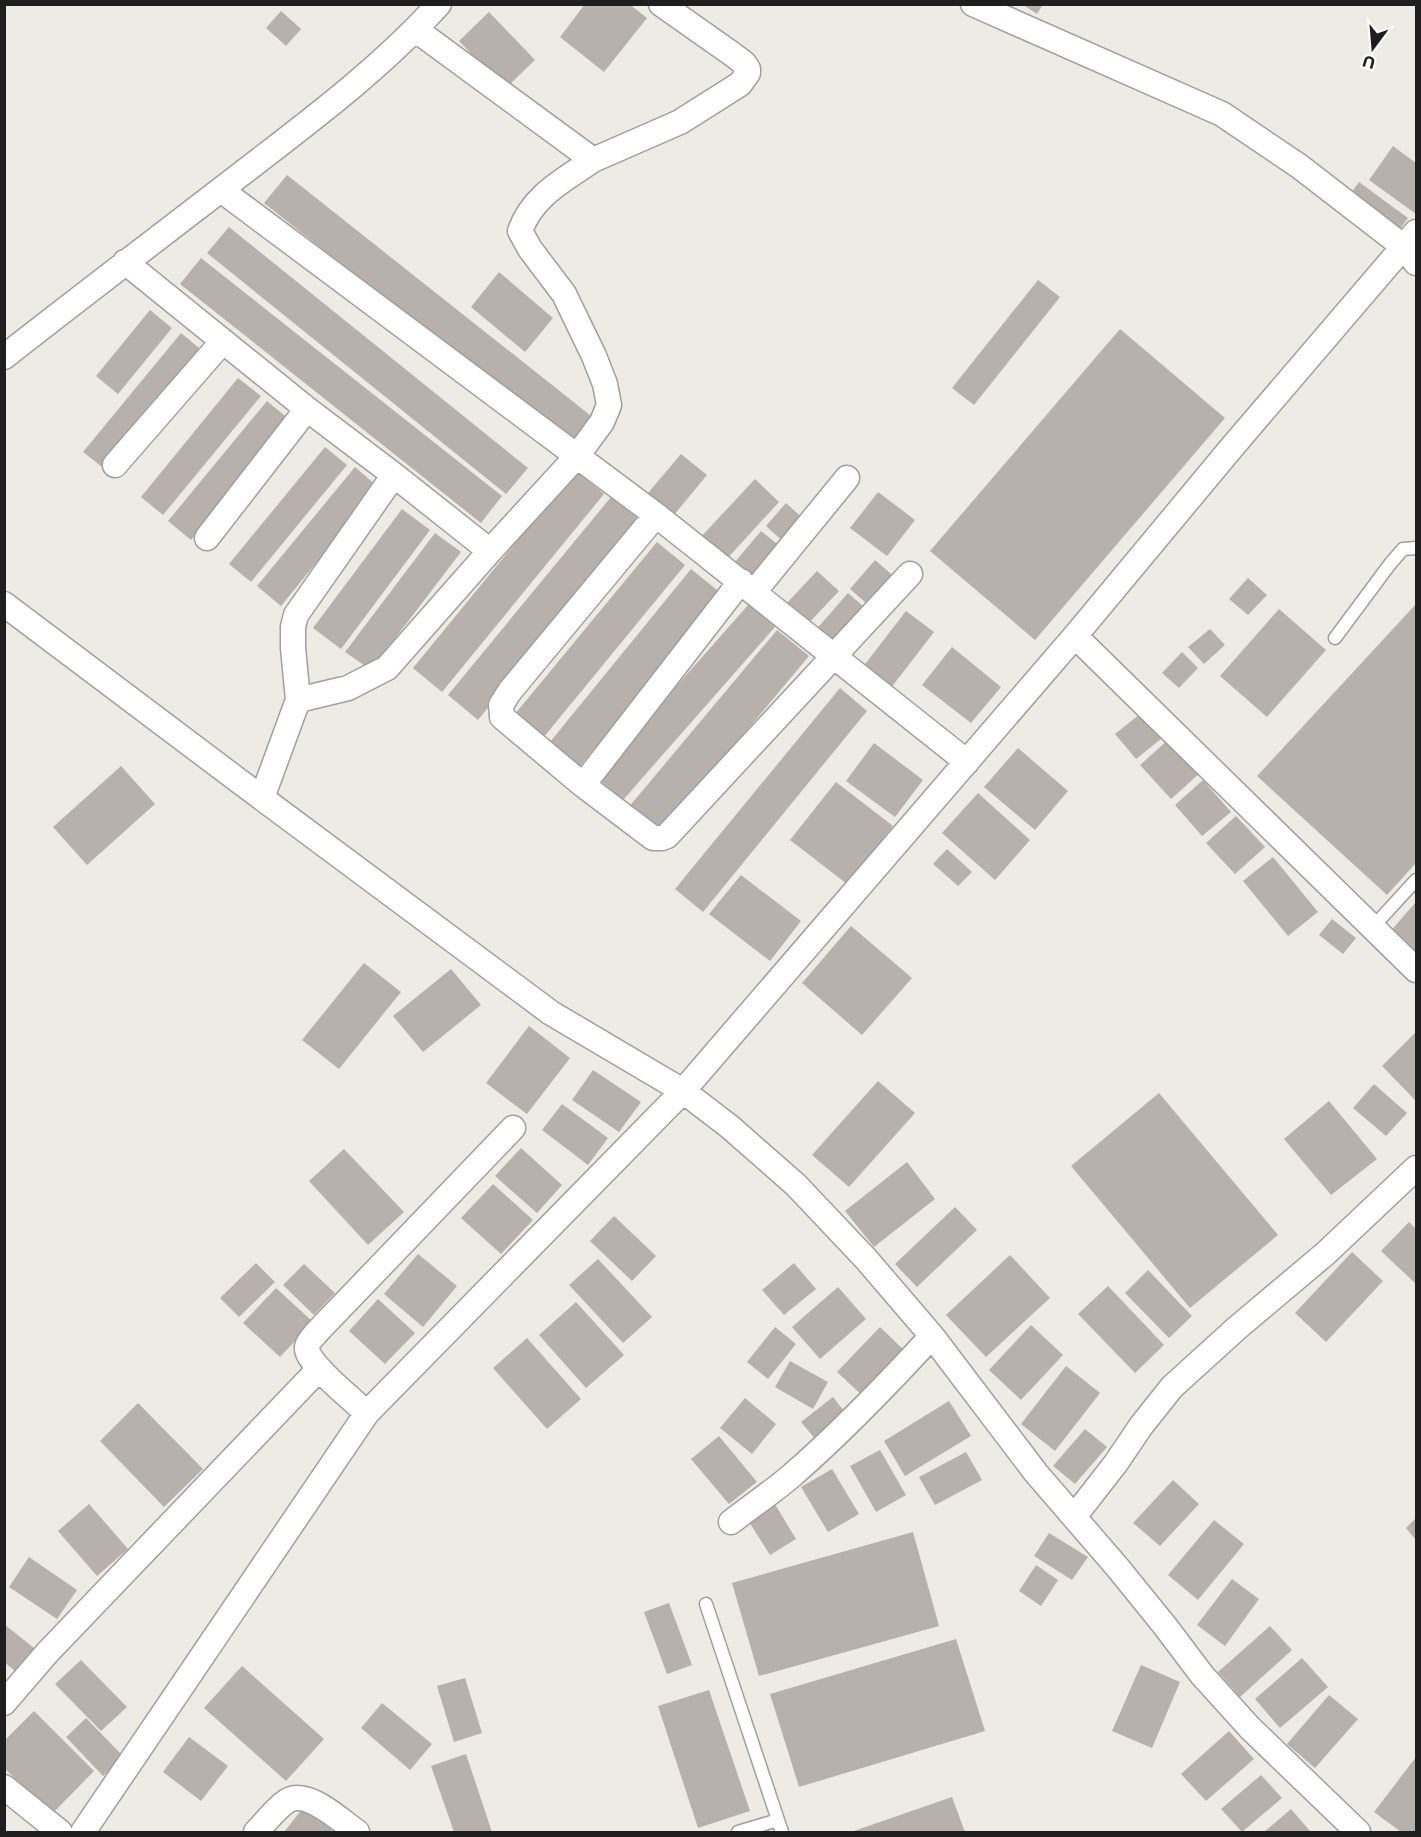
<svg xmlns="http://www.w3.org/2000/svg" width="1421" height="1837" viewBox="0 0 1421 1837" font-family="Montserrat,sans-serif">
<rect width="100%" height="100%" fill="#eeebe5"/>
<!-- building -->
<path fill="#b7b0ab" d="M 585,4 L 629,4 L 647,18 L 604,72 L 560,37 Z
M 1022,4 L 1043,4 L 1037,14 Z
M 281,11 L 301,29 L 286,46 L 266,28 Z
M 489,12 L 535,60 L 505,89 L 459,41 Z
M 1393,146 L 1416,163 L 1416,214 L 1369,180 Z
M 287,175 L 595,419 L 573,447 L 264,203 Z
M 1359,182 L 1408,218 L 1397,233 L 1348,197 Z
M 229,227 L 528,468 L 506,494 L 207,253 Z
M 201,258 L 502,496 L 481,523 L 180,284 Z
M 499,272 L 553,318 L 525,352 L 471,307 Z
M 1038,280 L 1060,297 L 974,405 L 952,388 Z
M 150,310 L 172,328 L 118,394 L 96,376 Z
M 1120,329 L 1225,418 L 1035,640 L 930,551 Z
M 181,333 L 204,352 L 106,470 L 83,452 Z
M 238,378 L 261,396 L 163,515 L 141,497 Z
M 267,401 L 290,420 L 191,540 L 168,521 Z
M 325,447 L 347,465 L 251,582 L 229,564 Z
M 681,454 L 707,475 L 669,521 L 643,499 Z
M 355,467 L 378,487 L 281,606 L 257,586 Z
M 575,470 L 604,494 L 442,692 L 413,668 Z
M 755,479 L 779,502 L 724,562 L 699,539 Z
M 878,492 L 915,520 L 887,556 L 850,528 Z
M 611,497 L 641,521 L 478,720 L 448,695 Z
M 786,503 L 806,521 L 786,544 L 766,526 Z
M 402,509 L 430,530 L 341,649 L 313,628 Z
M 761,531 L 782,548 L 751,585 L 730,568 Z
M 435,533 L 461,552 L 371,670 L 345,652 Z
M 657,542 L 685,565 L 543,738 L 515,714 Z
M 875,560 L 898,580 L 873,609 L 850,589 Z
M 691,569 L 722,594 L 580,766 L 550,742 Z
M 817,571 L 839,591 L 807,625 L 785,605 Z
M 1248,578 L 1267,595 L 1248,615 L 1229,599 Z
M 848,593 L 871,613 L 837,652 L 814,632 Z
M 749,604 L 775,627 L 623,800 L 596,777 Z
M 1416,604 L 1416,863 L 1387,895 L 1257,776 Z
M 1279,609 L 1326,650 L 1267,717 L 1220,676 Z
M 906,611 L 934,632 L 887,693 L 859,672 Z
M 1210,629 L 1225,645 L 1204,664 L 1188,647 Z
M 777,630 L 809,656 L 660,834 L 628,808 Z
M 952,647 L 1001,687 L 971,723 L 922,685 Z
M 1182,652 L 1198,668 L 1179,688 L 1162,673 Z
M 840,688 L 867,711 L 703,912 L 675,889 Z
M 1140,714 L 1161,739 L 1136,759 L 1115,734 Z
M 1168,740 L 1199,774 L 1171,799 L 1140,765 Z
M 874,743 L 923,780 L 895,817 L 846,781 Z
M 1018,748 L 1068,791 L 1035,830 L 984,787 Z
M 121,766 L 155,804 L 87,865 L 53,827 Z
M 1203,780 L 1231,812 L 1202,836 L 1175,805 Z
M 836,782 L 893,826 L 847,884 L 790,840 Z
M 978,793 L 1030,840 L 995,880 L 942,833 Z
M 1236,816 L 1265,847 L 1235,874 L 1206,843 Z
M 947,849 L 972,872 L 958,886 L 933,864 Z
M 1273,857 L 1318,912 L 1288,936 L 1243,881 Z
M 741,875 L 801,921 L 770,961 L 709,914 Z
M 1416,902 L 1416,960 L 1388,934 Z
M 1332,919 L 1356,938 L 1343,954 L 1319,935 Z
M 851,926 L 912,978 L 862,1035 L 802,983 Z
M 364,963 L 401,992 L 339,1069 L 302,1040 Z
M 451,969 L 481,1005 L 423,1052 L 393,1016 Z
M 529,1026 L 570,1058 L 527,1114 L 486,1083 Z
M 1415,1033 L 1416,1035 L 1416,1101 L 1382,1066 Z
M 593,1070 L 641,1102 L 619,1132 L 572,1100 Z
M 878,1081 L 915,1113 L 849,1187 L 812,1155 Z
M 1374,1084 L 1407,1113 L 1386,1136 L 1353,1108 Z
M 1159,1093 L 1278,1235 L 1190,1308 L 1071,1166 Z
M 1329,1101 L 1377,1159 L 1331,1195 L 1284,1139 Z
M 562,1104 L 608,1138 L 588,1165 L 542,1130 Z
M 521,1148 L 562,1185 L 537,1213 L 495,1176 Z
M 344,1149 L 404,1212 L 368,1245 L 309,1181 Z
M 907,1162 L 935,1199 L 874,1247 L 845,1211 Z
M 493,1184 L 533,1220 L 501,1254 L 461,1218 Z
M 955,1207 L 977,1230 L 917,1287 L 895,1264 Z
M 614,1216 L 656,1256 L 632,1281 L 590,1241 Z
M 1409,1222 L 1416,1229 L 1416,1284 L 1381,1251 Z
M 1352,1252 L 1383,1281 L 1326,1342 L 1295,1313 Z
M 418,1254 L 457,1286 L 423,1327 L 384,1294 Z
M 1010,1255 L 1050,1298 L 986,1357 L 946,1315 Z
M 598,1259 L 652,1317 L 623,1343 L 569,1285 Z
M 256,1263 L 275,1282 L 239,1317 L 220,1298 Z
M 794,1263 L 816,1289 L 784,1315 L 762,1290 Z
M 304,1264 L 335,1293 L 314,1315 L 283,1285 Z
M 1148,1270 L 1192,1316 L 1169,1338 L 1125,1293 Z
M 1108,1286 L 1164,1345 L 1135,1373 L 1078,1314 Z
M 838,1287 L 866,1319 L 820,1359 L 792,1327 Z
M 276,1288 L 313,1322 L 280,1357 L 243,1323 Z
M 378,1299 L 415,1333 L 385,1364 L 349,1331 Z
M 576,1302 L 624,1355 L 586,1388 L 539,1335 Z
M 1031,1325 L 1063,1355 L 1021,1400 L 989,1370 Z
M 775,1327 L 796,1344 L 768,1379 L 747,1362 Z
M 880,1327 L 907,1353 L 865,1398 L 837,1372 Z
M 527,1338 L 581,1399 L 547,1429 L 493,1368 Z
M 790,1361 L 828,1382 L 813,1409 L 775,1387 Z
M 1066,1366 L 1100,1393 L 1055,1451 L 1021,1424 Z
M 833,1397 L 848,1416 L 816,1440 L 801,1422 Z
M 745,1398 L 776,1424 L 752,1454 L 720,1428 Z
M 949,1401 L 971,1436 L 905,1476 L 884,1441 Z
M 138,1403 L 203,1469 L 164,1507 L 100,1441 Z
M 1085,1429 L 1107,1447 L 1075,1484 L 1053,1466 Z
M 719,1436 L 757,1482 L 729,1504 L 691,1459 Z
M 880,1450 L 906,1495 L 876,1512 L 850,1466 Z
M 966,1452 L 982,1480 L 935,1505 L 919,1477 Z
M 832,1469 L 859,1514 L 828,1532 L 801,1487 Z
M 1173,1480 L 1199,1504 L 1160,1546 L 1133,1523 Z
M 773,1501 L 796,1539 L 770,1555 L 746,1517 Z
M 89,1504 L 128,1549 L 97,1576 L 58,1531 Z
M 1416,1518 L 1416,1540 L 1406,1528 Z
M 1214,1520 L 1244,1544 L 1198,1600 L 1168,1575 Z
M 913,1532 L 939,1626 L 759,1676 L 732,1583 Z
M 1049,1533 L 1088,1557 L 1072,1580 L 1034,1556 Z
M 29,1557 L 77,1590 L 57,1619 L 9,1587 Z
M 1036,1565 L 1058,1580 L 1041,1606 L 1019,1591 Z
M 1232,1579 L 1259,1599 L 1225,1646 L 1197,1625 Z
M 669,1603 L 692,1665 L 667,1674 L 644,1612 Z
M 4,1624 L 34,1648 L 15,1671 L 4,1662 Z
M 1270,1626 L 1292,1650 L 1240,1697 L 1218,1672 Z
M 956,1639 L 985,1731 L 799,1787 L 770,1694 Z
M 1302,1658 L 1328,1687 L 1280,1728 L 1255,1699 Z
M 81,1660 L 127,1707 L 101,1731 L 55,1684 Z
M 1141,1665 L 1180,1682 L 1152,1748 L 1112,1731 Z
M 242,1666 L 324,1739 L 286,1781 L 204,1708 Z
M 465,1678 L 482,1733 L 454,1742 L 437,1686 Z
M 709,1690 L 750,1811 L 698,1828 L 658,1706 Z
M 1329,1695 L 1358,1719 L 1315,1768 L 1287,1744 Z
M 382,1703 L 432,1744 L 410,1770 L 361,1728 Z
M 34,1711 L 94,1771 L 52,1814 L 4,1768 L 4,1741 Z
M 86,1718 L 124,1757 L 103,1776 L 66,1737 Z
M 1229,1731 L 1254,1759 L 1206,1801 L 1181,1774 Z
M 189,1737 L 228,1766 L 201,1801 L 163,1772 Z
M 466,1754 L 492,1832 L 454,1832 L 431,1766 Z
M 1416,1757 L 1416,1832 L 1401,1832 L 1374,1812 Z
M 1261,1775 L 1282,1798 L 1242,1832 L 1221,1809 Z
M 952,1797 L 965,1832 L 851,1832 Z
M 303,1808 L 332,1830 L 330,1832 L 284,1832 Z
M 1291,1809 L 1310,1831 L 1308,1832 L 1264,1832 Z"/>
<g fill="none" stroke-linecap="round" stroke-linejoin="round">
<!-- service casing -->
<g stroke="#9f9f9f" stroke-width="15">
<path id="service" d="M 1335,638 L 1390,564 L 1403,549 L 1416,548
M 1372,928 L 1416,880
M 706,1604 L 782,1832
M 738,1832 L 778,1820"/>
</g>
<!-- minor casing -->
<g stroke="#9f9f9f" stroke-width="27">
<path id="minor" d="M 973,4 L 1222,114 L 1299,166 L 1404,247 L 1416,263
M 593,160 L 680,122 L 740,84 L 748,73 L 748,69 L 744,63 L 732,54 L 661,4
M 221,190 L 656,515 L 967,762
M 125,262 L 307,409 L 394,475 L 490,551
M 4,357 C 87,292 170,229 253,165 C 318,115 384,65 439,4
M 115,465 L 223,341
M 656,515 L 510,691 L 501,705 L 502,717 L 583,785 L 653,838 L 662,838 L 667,836 L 910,574
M 207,538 L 307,409
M 754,592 L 847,478
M 4,604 L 243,784 L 551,1013 L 683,1091 L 730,1127 L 796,1185 L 866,1259 L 932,1336 L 1036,1473 L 1118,1568 L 1165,1626 L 1202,1675 L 1250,1728 L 1358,1832
M 1075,636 L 1416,970
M 298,700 L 348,688 L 387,668 L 490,551 L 577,456 L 602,422 L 609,405 L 605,384 L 594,356 L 564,294 L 530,249 L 520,231 C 533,195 563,181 593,160 L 416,30
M 583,785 L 741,581
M 262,798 L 298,700 L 293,648 L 293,627 L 296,615 L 394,475
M 367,1413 C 355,1402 304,1361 307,1347 C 308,1341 314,1336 318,1331 L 513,1128
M 1074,1517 L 1116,1463 L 1141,1426 L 1172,1387 L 1237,1328 L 1326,1253 L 1416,1168
M 731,1522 C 750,1507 771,1493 790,1477 C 841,1433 887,1385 932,1336
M 4,1703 L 47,1653 L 319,1369
M 4,1787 L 60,1832
M 83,1832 L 367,1413 L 683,1091 L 1075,636 L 1233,446 L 1416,232
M 256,1832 C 266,1822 275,1809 287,1801 C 307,1788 341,1821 357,1832"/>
</g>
<!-- service -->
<use href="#service" stroke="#fff" stroke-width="12"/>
<!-- minor -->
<use href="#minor" stroke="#fff" stroke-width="24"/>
</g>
<!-- border -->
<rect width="1421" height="1837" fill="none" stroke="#1e1e1e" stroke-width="12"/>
<!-- north arrow -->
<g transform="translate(1373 48) rotate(196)" stroke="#ffffff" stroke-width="4.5" paint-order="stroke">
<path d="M0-4.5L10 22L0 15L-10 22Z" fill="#1e1e1e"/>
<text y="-9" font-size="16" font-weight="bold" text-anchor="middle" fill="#1e1e1e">U</text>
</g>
</svg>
